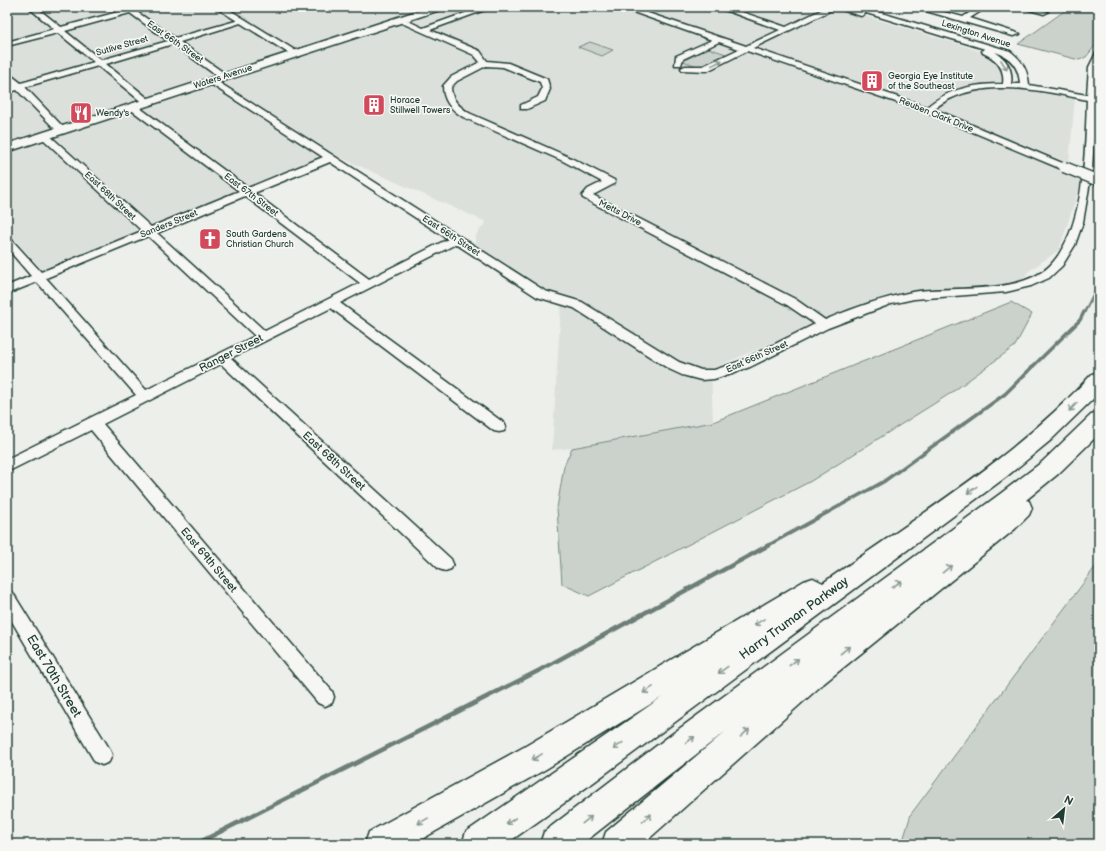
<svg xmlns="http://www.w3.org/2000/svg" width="1106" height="851" viewBox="0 0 1106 851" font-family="'Balsamiq Sans',sans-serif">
<rect width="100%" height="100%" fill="#edefea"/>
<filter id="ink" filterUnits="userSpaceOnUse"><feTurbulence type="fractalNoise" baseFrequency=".025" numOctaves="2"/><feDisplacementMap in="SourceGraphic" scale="8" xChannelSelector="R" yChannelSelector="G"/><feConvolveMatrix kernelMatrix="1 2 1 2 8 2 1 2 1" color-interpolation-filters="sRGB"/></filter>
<g filter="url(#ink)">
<!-- built -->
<path fill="#dce0db" d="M 7,7 L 423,7 L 7,144 Z
M 450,7 L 617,7 L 917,108 L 991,138 L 1082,180 L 1059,250 L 1029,271 L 1021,281 L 1012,285 L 896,295 L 817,324 L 711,369 L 713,422 L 572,448 L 552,450 L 561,304 L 549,291 L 475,245 L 476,235 L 486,222 L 330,153 L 43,271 L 7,231 L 7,151 Z
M 630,7 L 835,7 L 959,44 L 990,55 L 1005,64 L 1006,79 L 1030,91 L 1075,99 L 1069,163 L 922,104 Z"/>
<!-- green -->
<path fill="#cbd2cc" stroke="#758880" d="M 1070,7 L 1099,7 L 1099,41 L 1086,57 L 1079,60 L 1018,44 Z
M 590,42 L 613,50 L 602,56 L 578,47 Z
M 708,48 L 726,54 L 700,67 L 683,61 Z
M 1011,302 L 1032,314 L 1015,346 L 951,393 L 811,481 L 589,596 L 562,584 L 557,508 L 564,466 L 572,448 L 713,422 Z
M 1099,562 L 1099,844 L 902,844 L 911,814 Z"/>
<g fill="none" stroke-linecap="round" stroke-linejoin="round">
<!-- stream-far2 -->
<path stroke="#6c7e77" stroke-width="2.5" d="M 1084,313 L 1099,283"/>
<!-- stream-far1 -->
<path stroke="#6c7e77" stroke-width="3.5" d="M 767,546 L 883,482 L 1005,394 L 1080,320 L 1084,312"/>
<!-- stream -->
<path stroke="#6c7e77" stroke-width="4.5" d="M 196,844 L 540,670 L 769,545"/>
<!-- minor casing -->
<g stroke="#1f3d34" stroke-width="3">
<path id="minor" d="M 28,7 L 36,7 L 61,27 L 126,10 L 122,7 L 150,7 L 137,12 L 175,38 L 243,19 L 247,21 L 180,42 L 227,75 L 227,79 L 221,79 L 173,44 L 106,64 L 150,100 L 150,104 L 144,104 L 98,66 L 25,87 L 64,128 L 66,130 L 61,133 L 58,132 L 17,90 L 7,93 L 7,87 L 13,85 L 7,79 L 7,72 L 21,83 L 94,62 L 58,33 L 7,46 L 7,42 L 54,29 ZM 130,13 L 168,41 L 101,60 L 65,31 Z
M 482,7 L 493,7 L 430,30 L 480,51 L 487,61 L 508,63 L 547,79 L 550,89 L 545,101 L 527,109 L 521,109 L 521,105 L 538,97 L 542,89 L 540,82 L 503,67 L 486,66 L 457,81 L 451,87 C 451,100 459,106 469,113 L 569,157 L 614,180 L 615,182 L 614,184 L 593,195 L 795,299 L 825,320 C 853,308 882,298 912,292 C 952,285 1026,297 1054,261 C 1086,222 1085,148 1087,100 C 1039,90 976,75 934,109 L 1067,165 L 1069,167 L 1064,170 L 925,112 L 747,51 L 707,71 L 682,70 L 681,68 L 685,66 L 703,66 L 739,49 L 719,42 L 683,59 L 681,65 L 675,65 L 676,56 L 712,40 L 619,7 L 630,7 L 746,46 L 780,30 L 716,7 L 727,7 L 786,27 L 827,7 L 861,7 L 1010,51 C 1022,60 1028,70 1029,85 L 1087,95 L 1089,67 L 1096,53 L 1099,53 L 1092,170 L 1083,222 L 1075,245 L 1062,266 L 1049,278 L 1031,286 L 1006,292 L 914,299 L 891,304 L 828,328 L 750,367 L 714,379 L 701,380 L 682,375 L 669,369 L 574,308 L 537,297 L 456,244 L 340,303 L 504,423 L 506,427 L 504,431 L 499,432 L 494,431 L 331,308 L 231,358 L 451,559 L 453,564 L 451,569 L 445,571 L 439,569 L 221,364 L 103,424 L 332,691 L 334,697 L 332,703 L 325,706 L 318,703 L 91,430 L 7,472 L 7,459 L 136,395 L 37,282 L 7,294 L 7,286 L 31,276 L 7,248 L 7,238 L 11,239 L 41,272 L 142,231 L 42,138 L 40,136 L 45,133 L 48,134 L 151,227 L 239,191 L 130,109 L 130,105 L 136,105 L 248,188 L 323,157 L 209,83 L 208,81 L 212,78 L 545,291 L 582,302 L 679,362 L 701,370 L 714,370 L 741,361 L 815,324 L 787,305 L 583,198 L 582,196 L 588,189 L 602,182 L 563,161 L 463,117 C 451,109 443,101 443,86 L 451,77 L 480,62 L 474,55 L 395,20 L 402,18 L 423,28 ZM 836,8 L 861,16 L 865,14 L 863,12 L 985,49 L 982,51 L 983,53 C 997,59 1005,68 1003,84 C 975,84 949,88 927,107 L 753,48 ZM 995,52 C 1011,57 1019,67 1020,84 L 1011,84 C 1013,70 1007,59 995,52 ZM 330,162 L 448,239 L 369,279 L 254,193 ZM 245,196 L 360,283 L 265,331 L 157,233 ZM 148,236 L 255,336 L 146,390 L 46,278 Z
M 912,7 L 925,7 L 963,17 L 978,7 L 987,7 L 970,18 L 1020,34 L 1013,36 Z
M 1019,7 L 1032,7 L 1048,12 L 1044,14 Z
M 7,591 L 13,593 L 109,748 L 112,755 L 109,762 L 102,765 L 95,762 L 7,613 Z"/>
</g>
<!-- tertiary casing -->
<g stroke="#1f3d34" stroke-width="3">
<path id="tertiary" d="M 215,7 L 225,7 L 301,54 L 299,56 L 293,56 Z"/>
</g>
<!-- secondary casing -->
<g stroke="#1f3d34" stroke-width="3">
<path id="secondary" d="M 429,7 L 444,7 L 443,9 L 7,152 L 7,144 Z"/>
</g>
<!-- motorway casing -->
<g stroke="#1f3d34" stroke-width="3">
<path id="motorway" d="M 1099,372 L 1099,393 L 1093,399 L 1051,440 L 1006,477 L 594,782 L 506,844 L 462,844 L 466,832 L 662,697 L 546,769 L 413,844 L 365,844 L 369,832 L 524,747 L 804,581 L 813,578 L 823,583 C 915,518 1016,457 1092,374 Z
M 1099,413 L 1099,434 L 1058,474 L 1026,500 L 1029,501 L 1032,508 L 1029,515 L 1015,529 L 823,684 L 643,844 L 602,844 L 606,832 L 726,731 L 582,844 L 540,844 L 544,832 L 668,737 L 1000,494 L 1042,462 L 1091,415 Z"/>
</g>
<!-- minor -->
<use href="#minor" fill="#f6f6f2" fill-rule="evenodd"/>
<!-- tertiary -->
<use href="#tertiary" fill="#f6f6f2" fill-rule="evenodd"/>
<!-- secondary -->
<use href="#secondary" fill="#f6f6f2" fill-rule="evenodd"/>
<!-- motorway -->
<use href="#motorway" fill="#f6f6f2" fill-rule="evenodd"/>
<!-- minor-bridge casing -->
<g stroke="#1f3d34" stroke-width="13" stroke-linecap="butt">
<path id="minor-bridge" d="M 1064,167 L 1099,181"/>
</g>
<!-- minor-bridge -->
<use href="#minor-bridge" stroke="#f6f6f2" stroke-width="10"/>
</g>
<!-- one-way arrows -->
<defs><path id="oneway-shaft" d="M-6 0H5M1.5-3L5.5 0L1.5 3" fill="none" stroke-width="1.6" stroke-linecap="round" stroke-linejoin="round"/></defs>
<g stroke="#8a9a93">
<use href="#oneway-shaft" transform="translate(717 63) rotate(-26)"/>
<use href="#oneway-shaft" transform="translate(1004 65) rotate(59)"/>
<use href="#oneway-shaft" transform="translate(1073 407) rotate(134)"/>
<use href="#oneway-shaft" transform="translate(972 490) rotate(144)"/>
<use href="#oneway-shaft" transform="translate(947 569) rotate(-39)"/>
<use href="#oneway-shaft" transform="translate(897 584) rotate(-37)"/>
<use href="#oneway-shaft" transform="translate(759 622) rotate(149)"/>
<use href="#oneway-shaft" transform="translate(845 650) rotate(-39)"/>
<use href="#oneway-shaft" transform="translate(794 662) rotate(-37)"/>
<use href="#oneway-shaft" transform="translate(723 670) rotate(144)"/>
<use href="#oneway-shaft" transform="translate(648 690) rotate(149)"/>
<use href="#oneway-shaft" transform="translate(745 733) rotate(-41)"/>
<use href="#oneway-shaft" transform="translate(690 740) rotate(-37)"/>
<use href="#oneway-shaft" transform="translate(618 746) rotate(144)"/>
<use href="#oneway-shaft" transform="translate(537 757) rotate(149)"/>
<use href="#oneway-shaft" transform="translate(647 818) rotate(-41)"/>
<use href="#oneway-shaft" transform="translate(587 820) rotate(-38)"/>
<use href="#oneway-shaft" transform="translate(423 821) rotate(151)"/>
<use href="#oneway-shaft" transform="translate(511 821) rotate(145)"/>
</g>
</g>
<!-- icons -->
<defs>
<g id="building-square" transform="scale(1.15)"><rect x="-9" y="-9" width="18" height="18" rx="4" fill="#d1495b" stroke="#f6f6f2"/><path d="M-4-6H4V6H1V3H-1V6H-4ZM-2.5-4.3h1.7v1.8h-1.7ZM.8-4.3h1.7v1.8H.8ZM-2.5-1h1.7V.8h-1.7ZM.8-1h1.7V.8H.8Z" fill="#fff"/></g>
<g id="restaurant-square" transform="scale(1.15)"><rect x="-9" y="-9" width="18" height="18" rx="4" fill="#d1495b" stroke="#f6f6f2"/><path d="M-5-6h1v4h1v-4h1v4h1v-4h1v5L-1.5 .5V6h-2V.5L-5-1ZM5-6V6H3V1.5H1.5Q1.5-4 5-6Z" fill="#fff"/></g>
<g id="church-square" transform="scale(1.15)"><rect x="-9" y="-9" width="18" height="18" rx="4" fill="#d1495b" stroke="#f6f6f2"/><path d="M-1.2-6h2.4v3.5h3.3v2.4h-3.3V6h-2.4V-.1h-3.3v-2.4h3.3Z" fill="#fff"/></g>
</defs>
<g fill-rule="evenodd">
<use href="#building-square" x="872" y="81"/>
<use href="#building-square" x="374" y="105"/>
<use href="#restaurant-square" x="81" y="113"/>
<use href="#church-square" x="210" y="239"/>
</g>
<g text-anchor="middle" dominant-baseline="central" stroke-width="3.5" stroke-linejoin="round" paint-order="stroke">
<!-- far-street labels -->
<g font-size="9" fill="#1f3d34" stroke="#f6f6f2">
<text transform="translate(976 34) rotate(18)">Lexington Avenue</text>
<text transform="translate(175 42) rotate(35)">East 66th Street</text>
<text transform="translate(122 46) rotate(-16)">Sutlive Street</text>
<text transform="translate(223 77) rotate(-18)">Waters Avenue</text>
<text transform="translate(936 115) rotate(22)">Reuben Clark Drive</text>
<text transform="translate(251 195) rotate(37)">East 67th Street</text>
<text transform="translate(110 196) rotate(43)">East 68th Street</text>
<text transform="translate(620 213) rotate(27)">Metts Drive</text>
<text transform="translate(169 224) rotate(-22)">Sanders Street</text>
<text transform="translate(451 236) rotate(33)">East 66th Street</text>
<text transform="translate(757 357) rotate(-24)">East 66th Street</text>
</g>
<!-- far-poi labels -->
<g font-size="9" fill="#1f3d34" stroke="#f6f6f2" text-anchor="start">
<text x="888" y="76">Georgia Eye Institute<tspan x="888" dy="10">of the Southeast</tspan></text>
<text x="390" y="100">Horace<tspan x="390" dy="10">Stillwell Towers</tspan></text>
<text x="96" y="113">Wendy's</text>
<text x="226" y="234">South Gardens<tspan x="226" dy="10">Christian Church</tspan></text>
</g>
<!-- street labels -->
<g font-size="11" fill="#1f3d34" stroke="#f6f6f2">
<text transform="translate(231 353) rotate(-27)">Ranger Street</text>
<text transform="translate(334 461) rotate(43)">East 68th Street</text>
<text transform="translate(209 560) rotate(50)">East 69th Street</text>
</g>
<!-- near-street labels -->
<g font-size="13" fill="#1f3d34" stroke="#f6f6f2">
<text transform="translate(794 618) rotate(-36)">Harry Truman Parkway</text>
<text transform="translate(54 676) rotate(59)">East 70th Street</text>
</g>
</g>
<!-- margin -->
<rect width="1106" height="851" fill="none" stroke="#f6f6f2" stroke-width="24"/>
<rect x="12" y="12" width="1082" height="827" fill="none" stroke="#1f3d34" stroke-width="1.5" filter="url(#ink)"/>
<!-- north arrow -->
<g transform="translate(1064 809) rotate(28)" stroke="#f6f6f2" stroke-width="3" paint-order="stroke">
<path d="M0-3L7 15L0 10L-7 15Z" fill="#1f3d34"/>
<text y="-6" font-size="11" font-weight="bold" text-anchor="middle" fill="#1f3d34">N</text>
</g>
</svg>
